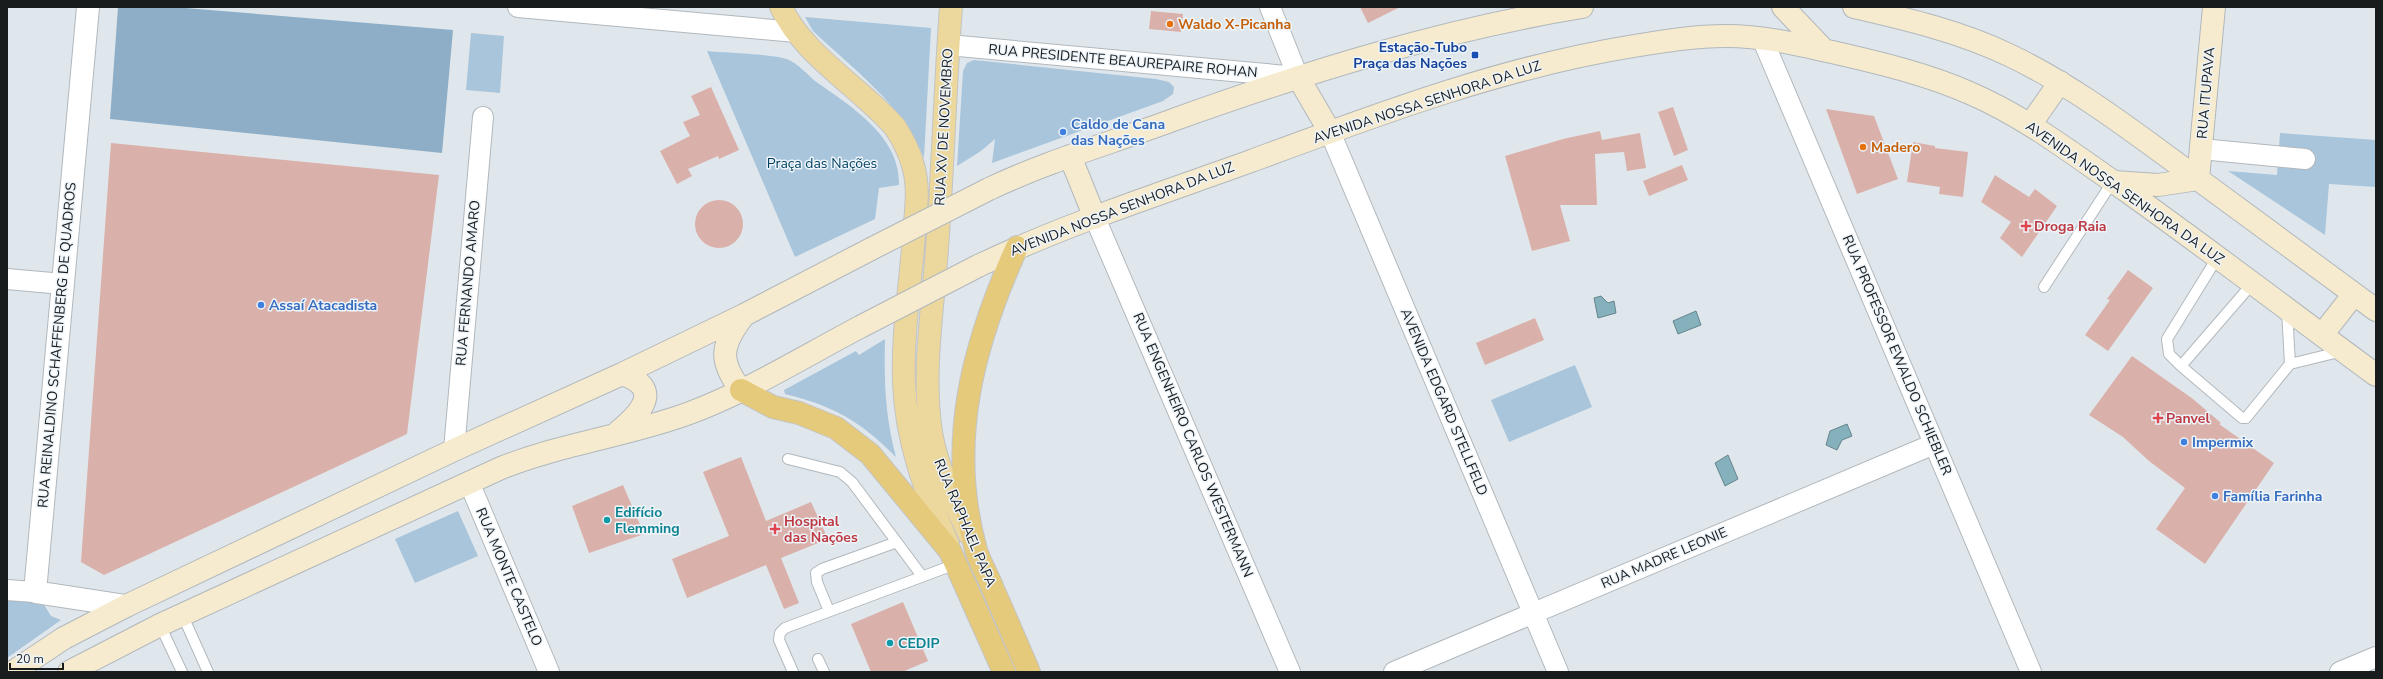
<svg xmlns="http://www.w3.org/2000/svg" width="2383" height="679" viewBox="0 0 2383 679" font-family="'Nunito Sans',sans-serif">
<rect width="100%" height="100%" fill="#e0e7ec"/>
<!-- green -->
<path fill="#a8c5dc" d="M 805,17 L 931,28 L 924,158 C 902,104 854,70 813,31 Z
M 471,33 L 504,36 L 500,93 L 466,90 Z
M 707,51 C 724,53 777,54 789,60 C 798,64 807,74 815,81 C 849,105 901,136 899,185 L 879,188 L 875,219 L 795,257 Z
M 974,60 L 1156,79 L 1169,82 L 1174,87 L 1173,94 L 1163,101 L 992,163 L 995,139 L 981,151 L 957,166 L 963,71 L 967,63 Z
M 2280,133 L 2376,140 L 2376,187 L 2329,184 L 2325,235 L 2228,171 L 2277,175 Z
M 885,339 C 884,382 885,415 896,457 C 860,421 834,406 785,394 L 784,390 L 856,351 L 859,355 Z
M 1575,365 L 1592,407 L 1509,442 L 1491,400 Z
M 458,511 L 478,556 L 415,583 L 395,539 Z
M 7,598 L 43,603 L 51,616 L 61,620 L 7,658 Z"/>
<!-- forest -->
<path fill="#8daec6" d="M 118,7 L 173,7 L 453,30 L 442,153 L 110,119 Z"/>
<!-- water -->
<path fill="#85b1bd" stroke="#65848d" d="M 1601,296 L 1608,303 L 1614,301 L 1616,313 L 1598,318 L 1594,298 Z
M 1696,311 L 1701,325 L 1678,334 L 1673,321 Z
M 1847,424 L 1852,436 L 1842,440 L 1837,450 L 1826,445 L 1830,431 Z
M 1728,455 L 1738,479 L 1725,486 L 1715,463 Z"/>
<!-- building -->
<path fill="#dab0aa" d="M 1360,7 L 1400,7 L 1368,23 Z
M 1151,11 L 1183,14 L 1181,32 L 1149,29 Z
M 711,87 L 739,150 L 719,159 L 718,156 L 688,169 L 692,176 L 677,184 L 660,151 L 690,136 L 683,122 L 700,115 L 691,96 Z
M 1673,107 L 1688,150 L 1674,156 L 1658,112 Z
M 1826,109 L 1874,116 L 1898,179 L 1857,194 Z
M 1600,131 L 1602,140 L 1640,133 L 1646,168 L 1627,171 L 1624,152 L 1595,154 L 1597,205 L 1560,205 L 1570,241 L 1532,251 L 1505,156 L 1563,139 Z
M 1913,142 L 1935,146 L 1935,148 L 1968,152 L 1963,197 L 1939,194 L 1940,187 L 1907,182 Z
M 111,143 L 439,175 L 407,434 L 104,575 L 81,562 Z
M 1682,165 L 1688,180 L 1649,196 L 1643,181 Z
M 1995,175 L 2029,197 L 2035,189 L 2057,206 L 2022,257 L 2000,238 L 2011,222 L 1981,202 Z
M695 224a24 24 0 1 1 48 0a24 24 0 1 1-48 0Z
M 2128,270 L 2153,288 L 2108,351 L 2085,335 L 2110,300 L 2107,299 Z
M 1535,318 L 1544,340 L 1485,365 L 1476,343 Z
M 2132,356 L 2193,399 L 2221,423 L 2219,424 L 2274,463 L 2205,564 L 2156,529 L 2185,488 L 2149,461 L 2123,437 L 2089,415 Z
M 741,457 L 766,521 L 811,502 L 828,539 L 781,558 L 799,603 L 784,609 L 766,565 L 687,598 L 672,559 L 729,536 L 703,472 Z
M 623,485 L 644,534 L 589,553 L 572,506 Z
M 903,602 L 928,661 L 902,672 L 871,672 L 851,624 Z"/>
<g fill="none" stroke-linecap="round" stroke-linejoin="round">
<!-- service casing -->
<g stroke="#b1b8bd" stroke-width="12">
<path id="service" d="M 2217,258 L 2167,339 L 2169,354 L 2181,366 L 2252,284
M 2044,287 L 2113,181
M 2287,310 L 2290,364
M 2181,366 L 2242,418 L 2246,418 L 2290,364 L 2343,351
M 788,459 L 840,472 L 852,482 L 922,576
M 829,611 L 817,582 L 816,573 L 822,569 L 897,542
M 182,614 L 208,672
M 160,625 L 182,672
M 818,659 L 824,672
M 793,672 L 779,640 L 780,633 L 785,628 L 956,564"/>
</g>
<!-- minor casing -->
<g stroke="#b1b8bd" stroke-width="22">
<path id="minor" d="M 518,7 L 796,32
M 1762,38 L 2031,672
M 948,45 L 1298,77 L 1270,7
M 1330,132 L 1558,672
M 2201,149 L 2305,159
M 1095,218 L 1290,672
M 7,279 L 63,284
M 454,450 L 483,117
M 469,482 L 549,672
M 7,590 L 35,592
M 1394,672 L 1934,444
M 2340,672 L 2376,657"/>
</g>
<!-- tertiary casing -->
<g stroke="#b1b8bd" stroke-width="24">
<path id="tertiary" d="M 88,7 L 35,592 L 126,606"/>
</g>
<!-- secondary casing -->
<g stroke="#b1b8bd" stroke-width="24">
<path id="secondary" d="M 1783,7 L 1824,50
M 1854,7 C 1907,19 1961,32 2009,55 C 2072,85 2127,127 2183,168 C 2248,216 2312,263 2376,310
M 1298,77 L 1330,132
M 2030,125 L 2060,82
M 1070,156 L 1095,218
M 2198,179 L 2214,7
M 2114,182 L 2158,185 L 2198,179
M 989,189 C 1048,161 1111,143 1173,120 C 1307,72 1442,30 1582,7
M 978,266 C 1066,224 1160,194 1251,161 C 1376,115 1502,67 1634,46 C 1664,41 1695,36 1726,36 C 1762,36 1797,44 1832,52 C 1880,63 1927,74 1972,94 C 2029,119 2077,157 2128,192 C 2212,252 2293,314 2376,375
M 2322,335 L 2354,294
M 741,390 C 718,360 721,345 744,315
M 619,431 C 642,412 663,388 622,374
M 13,672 L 64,638 L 126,606 L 454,450 L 622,374 L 744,315 L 871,249
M 69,672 L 160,625 L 501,468 C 561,444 626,436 687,414 C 747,392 803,357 860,327"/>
</g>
<!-- primary casing -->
<g stroke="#c3c4c4" stroke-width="24">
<path id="primary" d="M 781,7 C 803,55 860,87 895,127 C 902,138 908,149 912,162 C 920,185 916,210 914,234 C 911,282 902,334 904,382 C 906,440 925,491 948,544
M 951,7 C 945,87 943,168 937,248 C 933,310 922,371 931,432 C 937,468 954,501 969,534"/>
</g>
<!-- trunk casing -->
<g stroke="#c3c4c4" stroke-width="24">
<path id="trunk" d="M 1017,247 C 973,344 946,443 976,550 C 980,563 988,576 993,589 C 1005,616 1017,644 1029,672
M 741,390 L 773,407 L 799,413 L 836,428 L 870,454 L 950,551 L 1004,672"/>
</g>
<!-- service -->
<use href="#service" stroke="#fff" stroke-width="10"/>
<!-- minor -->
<use href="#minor" stroke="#fff" stroke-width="20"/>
<!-- tertiary -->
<use href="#tertiary" stroke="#fff" stroke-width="22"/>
<!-- secondary -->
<use href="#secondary" stroke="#f6ebce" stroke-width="22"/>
<!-- primary -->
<use href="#primary" stroke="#ecd79d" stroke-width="22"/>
<!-- trunk -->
<use href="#trunk" stroke="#e6ca7c" stroke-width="22"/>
<!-- secondary-bridge casing -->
<g stroke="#b1b8bd" stroke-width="24" stroke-linecap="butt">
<path id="secondary-bridge" d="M 871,249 L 989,189
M 860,327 L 978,266"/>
</g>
<!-- secondary-bridge -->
<use href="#secondary-bridge" stroke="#f6ebce" stroke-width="22"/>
</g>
<!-- markers -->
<g fill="#e8710a" stroke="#edf4fa" stroke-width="1.5">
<circle cx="1170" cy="24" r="4"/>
<circle cx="1863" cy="147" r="4"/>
</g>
<rect fill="#1a4fb4" stroke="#edf4fa" stroke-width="1.5" x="1471" y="51" width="8" height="8" rx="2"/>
<g fill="#3f7fe0" stroke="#edf4fa" stroke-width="1.5">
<circle cx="1063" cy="132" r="4"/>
<circle cx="261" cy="305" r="4"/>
<circle cx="2184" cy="442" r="4"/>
<circle cx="2215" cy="496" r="4"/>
</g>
<g fill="#e0444e" stroke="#edf4fa" stroke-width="1.5">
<path d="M2024 220h4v4h4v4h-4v4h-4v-4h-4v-4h4z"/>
<path d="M2156 412h4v4h4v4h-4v4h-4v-4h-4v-4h4z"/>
<path d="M773 523h4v4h4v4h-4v4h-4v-4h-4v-4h4z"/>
</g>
<g fill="#0f9aa8" stroke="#edf4fa" stroke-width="1.5">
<circle cx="607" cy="520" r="4"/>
<circle cx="890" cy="643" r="4"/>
</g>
<g text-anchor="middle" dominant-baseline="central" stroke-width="3" stroke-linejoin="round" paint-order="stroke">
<!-- food labels -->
<g font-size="14" font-weight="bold" fill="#c56008" stroke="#edf4fa" text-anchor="start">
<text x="1178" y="24">Waldo X-Picanha</text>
<text x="1871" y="147">Madero</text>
</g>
<!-- transit labels -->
<g font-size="14" font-weight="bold" fill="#164399" stroke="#edf4fa" text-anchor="end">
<text x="1467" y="47">Estação-Tubo<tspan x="1467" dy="16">Praça das Nações</tspan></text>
</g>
<!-- street labels -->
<g font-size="14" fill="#191c1d" stroke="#edf4fa">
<text transform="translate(1123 61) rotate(5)">RUA PRESIDENTE BEAUREPAIRE ROHAN</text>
<text transform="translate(2206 93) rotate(-85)">RUA ITUPAVA</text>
<text transform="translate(1427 102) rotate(-18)">AVENIDA NOSSA SENHORA DA LUZ</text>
<text transform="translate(944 127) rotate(-87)">RUA XV DE NOVEMBRO</text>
<text transform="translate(2125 193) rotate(35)">AVENIDA NOSSA SENHORA DA LUZ</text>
<text transform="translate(1122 209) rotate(-21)">AVENIDA NOSSA SENHORA DA LUZ</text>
<text transform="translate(468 283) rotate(-85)">RUA FERNANDO AMARO</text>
<text transform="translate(57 345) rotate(-85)">RUA REINALDINO SCHAFFENBERG DE QUADROS</text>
<text transform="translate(1897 355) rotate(67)">RUA PROFESSOR EWALDO SCHIEBLER</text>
<text transform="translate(1444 402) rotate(67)">AVENIDA EDGARD STELLFELD</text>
<text transform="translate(1193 445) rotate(67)">RUA ENGENHEIRO CARLOS WESTERMANN</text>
<text transform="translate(965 523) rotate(67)">RUA RAPHAEL PAPA</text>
<text transform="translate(1664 558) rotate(-23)">RUA MADRE LEONIE</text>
<text transform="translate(509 577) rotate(67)">RUA MONTE CASTELO</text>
</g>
<!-- shop labels -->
<g font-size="14" font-weight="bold" fill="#366cbe" stroke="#edf4fa" text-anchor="start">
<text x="1071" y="124">Caldo de Cana<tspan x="1071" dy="16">das Nações</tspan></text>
<text x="269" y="305">Assaí Atacadista</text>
<text x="2192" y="442">Impermix</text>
<text x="2223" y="496">Família Farinha</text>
</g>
<!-- park labels -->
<g font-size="14" fill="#003e5f" stroke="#edf4fa">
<text x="822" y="163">Praça das Nações</text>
</g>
<!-- health labels -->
<g font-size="14" font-weight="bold" fill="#be3a42" stroke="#edf4fa" text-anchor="start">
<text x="2034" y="226">Droga Raia</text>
<text x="2166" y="418">Panvel</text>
<text x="784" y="521">Hospital<tspan x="784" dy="16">das Nações</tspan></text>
</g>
<!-- culture labels -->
<g font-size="14" font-weight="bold" fill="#0d838f" stroke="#edf4fa" text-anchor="start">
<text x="615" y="512">Edifício<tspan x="615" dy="16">Flemming</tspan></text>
<text x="898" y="643">CEDIP</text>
</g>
</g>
<!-- border -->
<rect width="2383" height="679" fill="none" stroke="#191c1d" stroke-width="16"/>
<!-- scale -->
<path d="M10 663v6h53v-6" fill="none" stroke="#191c1d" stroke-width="2"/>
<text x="16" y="663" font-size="12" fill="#191c1d" stroke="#edf4fa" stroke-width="3" paint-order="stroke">20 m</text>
</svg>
